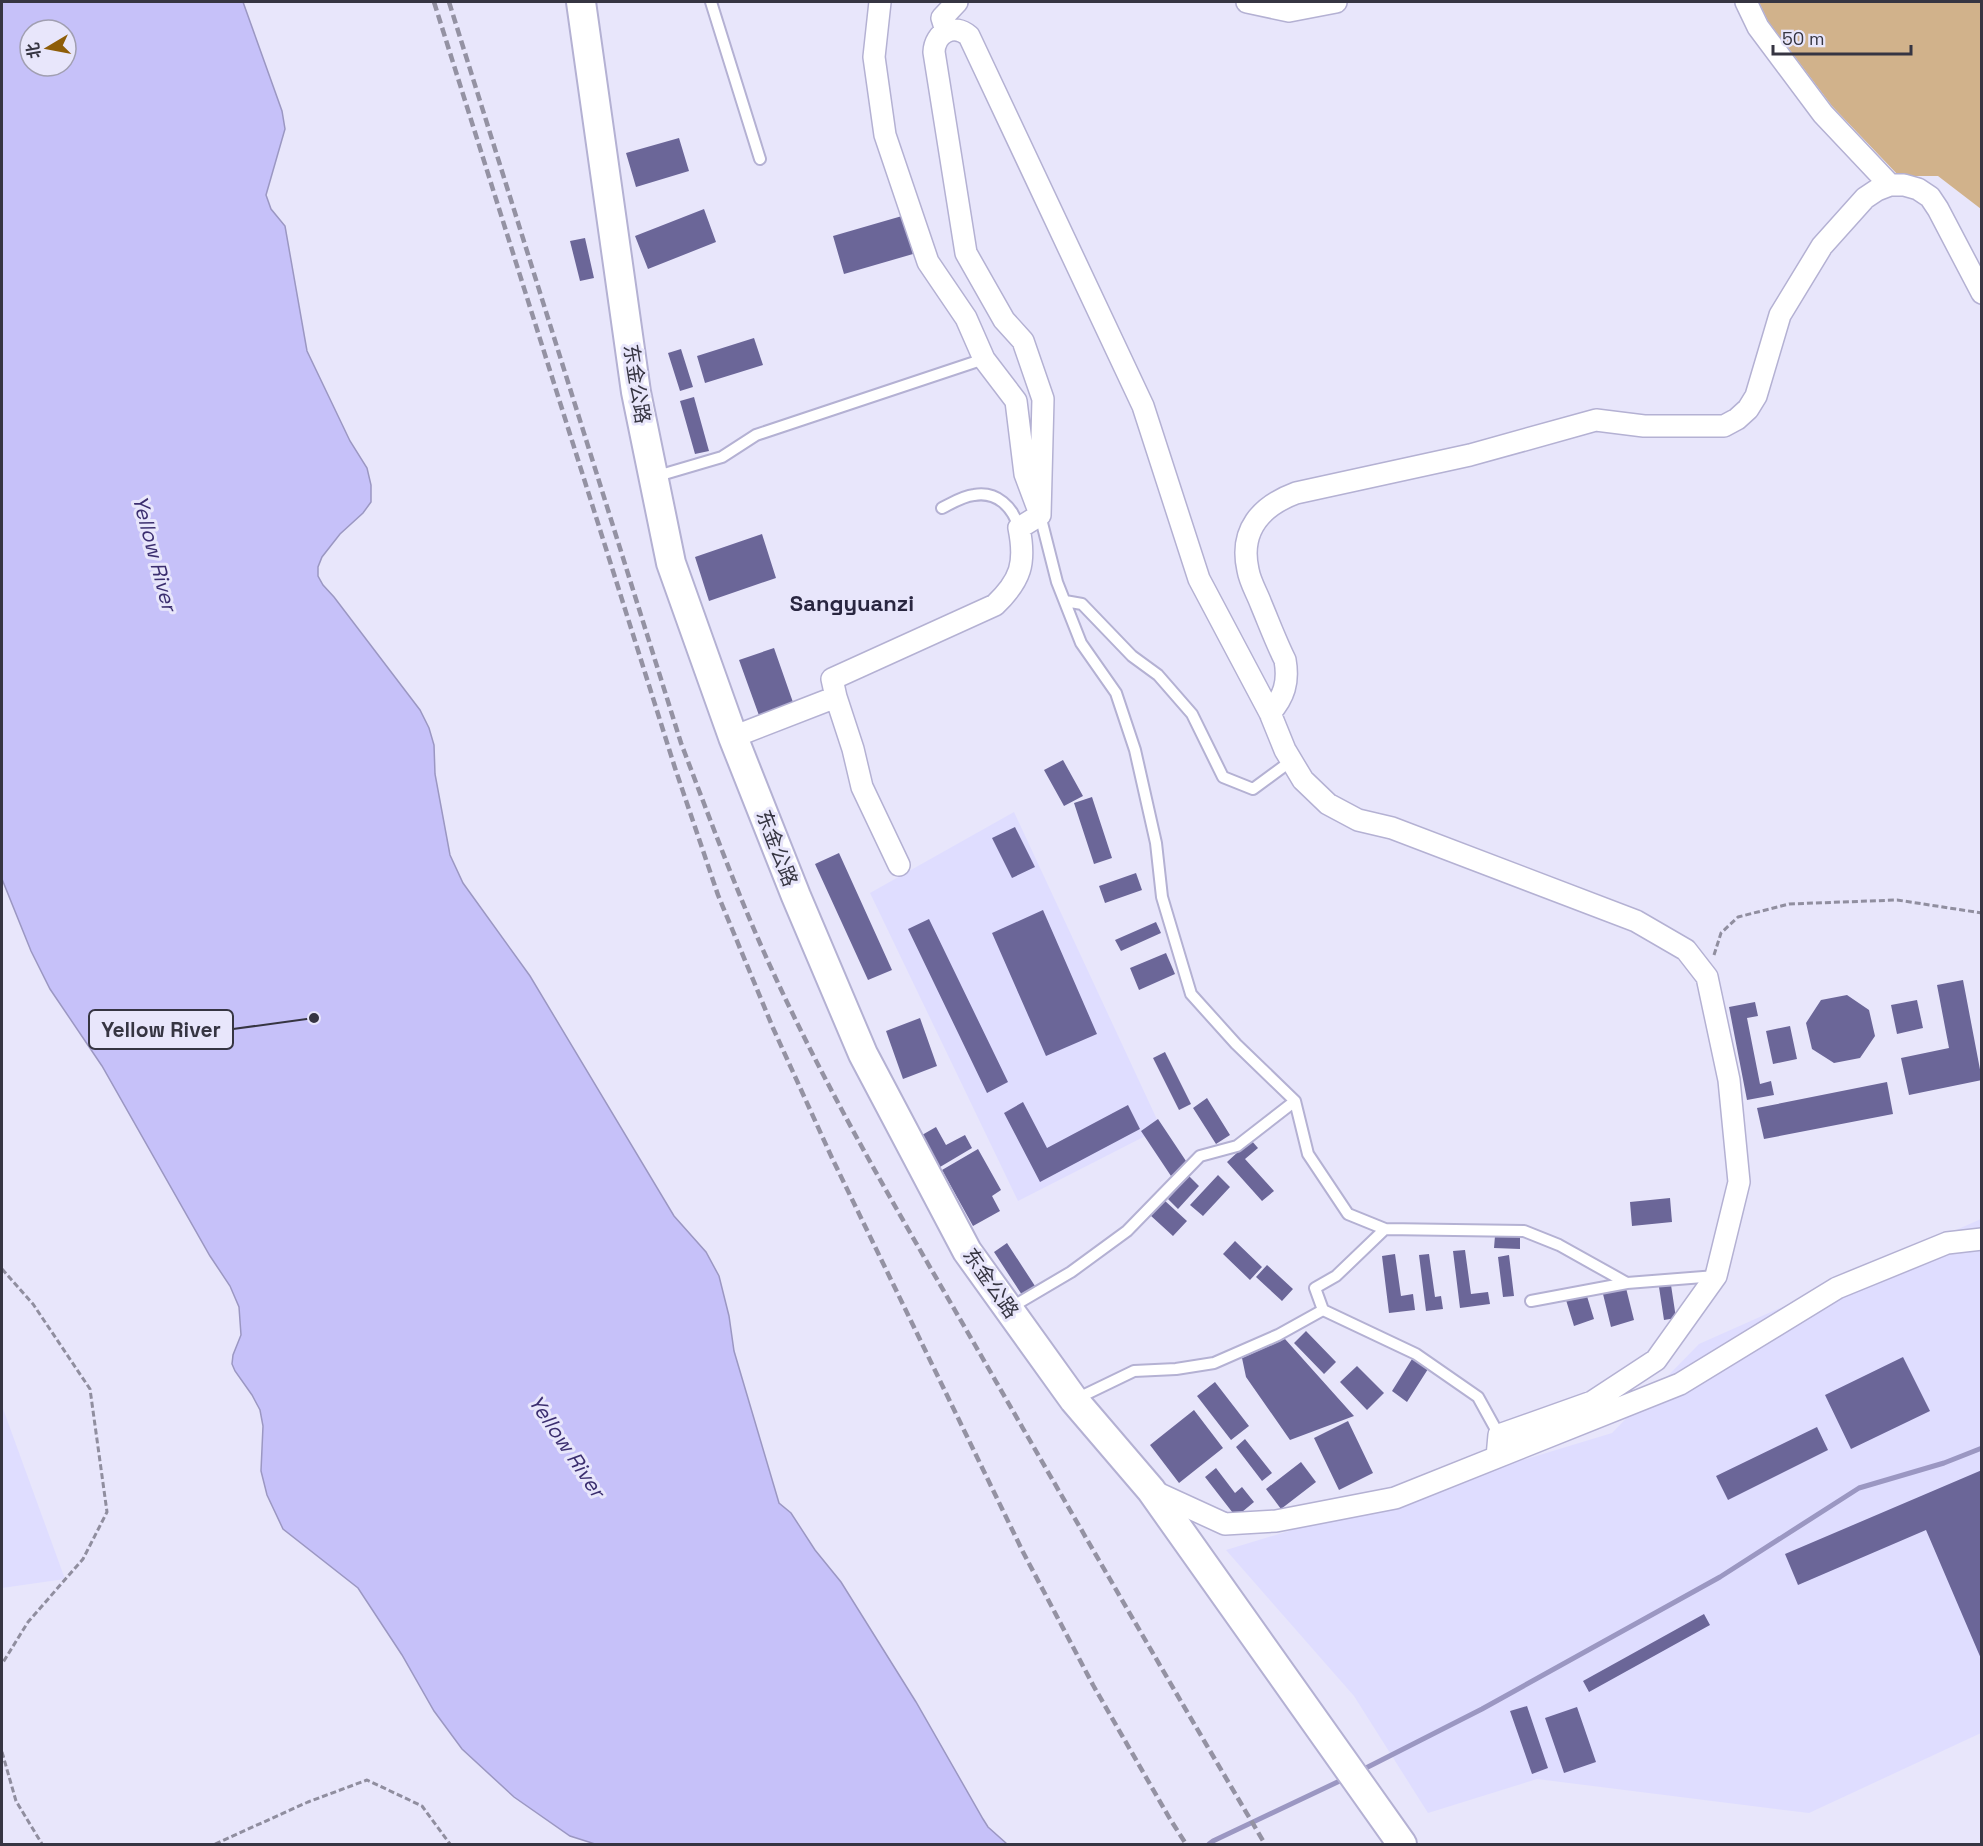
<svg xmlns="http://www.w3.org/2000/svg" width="1983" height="1846" viewBox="0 0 1983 1846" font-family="'Space Grotesk','Noto Sans SC',sans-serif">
<rect width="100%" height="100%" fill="#e8e6fb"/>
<!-- built -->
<path fill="#dfddff" d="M 1014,812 L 1161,1128 L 1018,1201 L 870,893 Z
M 1981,1219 L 1981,1733 L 1809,1813 L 1537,1779 L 1428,1813 L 1354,1696 L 1226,1550 L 1612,1433 L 1699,1344 Z
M 2,1406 L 65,1579 L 2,1588 Z"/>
<!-- green -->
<path fill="#d1b28b" d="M 1759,2 L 1981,2 L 1981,209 L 1938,176 L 1899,176 L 1832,106 L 1768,21 Z"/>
<!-- water -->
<path fill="#c6c1f9" stroke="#9b97c2" stroke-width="1.5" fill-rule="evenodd" d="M 2,2 L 243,2 L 282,111 L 285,129 L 266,195 L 271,209 L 285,226 L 307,351 L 350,441 L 367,468 L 371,485 L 371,502 L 363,513 L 340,534 L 322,557 L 318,567 L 318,576 L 323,585 L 334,597 L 420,710 L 429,728 L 434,745 L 435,774 L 450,855 L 463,883 L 530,976 L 674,1216 L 706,1252 L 719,1276 L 729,1316 L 734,1351 L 779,1503 L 791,1513 L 815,1550 L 841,1582 L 916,1702 L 983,1819 L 988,1827 L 1007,1844 L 595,1844 L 570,1836 L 514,1797 L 462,1749 L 434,1711 L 402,1655 L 358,1588 L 283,1529 L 267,1495 L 261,1471 L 263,1426 L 260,1410 L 252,1395 L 235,1371 L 232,1364 L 233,1355 L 241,1335 L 239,1307 L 230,1286 L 210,1256 L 102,1066 L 50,989 L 31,951 L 2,879 ZM 30,30 L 66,30 L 66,66 L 30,66 Z"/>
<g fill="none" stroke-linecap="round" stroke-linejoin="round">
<!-- stream -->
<path stroke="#9b97c2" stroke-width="5" d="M 1360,1771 L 1482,1709 L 1720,1577 L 1859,1488 L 1944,1463 L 1982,1448
M 1209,1844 L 1213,1841 L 1346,1778"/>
</g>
<!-- building -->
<path fill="#6b6698" d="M 679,138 L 689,171 L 636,187 L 626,153 Z
M 704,209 L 716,242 L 648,269 L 635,236 Z
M 902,216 L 913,254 L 844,274 L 833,236 Z
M 585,238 L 594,278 L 580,281 L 570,241 Z
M 754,338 L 763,365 L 705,383 L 697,356 Z
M 681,349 L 693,387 L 680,391 L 668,353 Z
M 694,397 L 709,451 L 695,454 L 680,401 Z
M 762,534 L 776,578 L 709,601 L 695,557 Z
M 774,648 L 795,708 L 761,721 L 739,660 Z
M 1063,760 L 1083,796 L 1064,806 L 1044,770 Z
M 1092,797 L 1112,858 L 1094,864 L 1074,803 Z
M 1015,827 L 1035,867 L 1012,878 L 992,838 Z
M 839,853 L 892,970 L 868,980 L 815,864 Z
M 1136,873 L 1142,890 L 1105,903 L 1099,886 Z
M 1043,910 L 1097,1034 L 1046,1056 L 992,933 Z
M 929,919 L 1008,1082 L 987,1093 L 908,929 Z
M 1156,922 L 1161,933 L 1121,951 L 1115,940 Z
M 1166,953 L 1175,974 L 1139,990 L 1130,968 Z
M 1963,980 L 1982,1080 L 1909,1095 L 1901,1058 L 1949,1048 L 1937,985 Z
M 1847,995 L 1869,1010 L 1875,1036 L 1860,1058 L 1834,1063 L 1812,1049 L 1806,1023 L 1821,1000 Z
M 1917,1000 L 1923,1028 L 1897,1034 L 1891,1005 Z
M 1755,1002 L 1758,1016 L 1747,1018 L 1760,1084 L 1771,1081 L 1774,1095 L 1747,1100 L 1729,1007 Z
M 920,1018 L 937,1066 L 903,1079 L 886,1031 Z
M 1790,1026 L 1797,1059 L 1773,1064 L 1766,1031 Z
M 1165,1052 L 1191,1104 L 1179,1110 L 1153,1058 Z
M 1887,1082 L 1893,1114 L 1764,1139 L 1757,1108 Z
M 1207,1098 L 1230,1135 L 1216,1144 L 1193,1108 Z
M 1023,1102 L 1047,1148 L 1128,1105 L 1140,1129 L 1040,1182 L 1004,1113 Z
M 1158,1119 L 1188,1164 L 1171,1176 L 1141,1131 Z
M 936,1127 L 946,1145 L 965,1135 L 972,1148 L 940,1167 L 922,1135 Z
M 1251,1140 L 1258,1148 L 1245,1159 L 1274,1191 L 1262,1201 L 1227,1162 Z
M 978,1149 L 1001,1190 L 992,1196 L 1000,1211 L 973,1226 L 942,1170 Z
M 1218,1175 L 1230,1187 L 1203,1216 L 1190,1205 Z
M 1189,1176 L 1199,1186 L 1178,1209 L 1168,1199 Z
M 1670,1198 L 1672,1222 L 1632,1226 L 1630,1202 Z
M 1164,1200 L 1187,1221 L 1173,1236 L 1150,1215 Z
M 1495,1236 L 1520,1237 L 1520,1249 L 1494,1248 Z
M 1235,1241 L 1262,1267 L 1250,1280 L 1223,1254 Z
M 1007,1243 L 1035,1286 L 1022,1295 L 994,1252 Z
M 1465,1250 L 1471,1294 L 1488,1292 L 1490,1304 L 1460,1308 L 1453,1251 Z
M 1395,1254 L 1401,1296 L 1413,1294 L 1415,1310 L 1389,1313 L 1382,1256 Z
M 1429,1254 L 1435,1297 L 1441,1296 L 1443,1309 L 1426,1311 L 1419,1255 Z
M 1509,1255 L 1514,1296 L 1503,1297 L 1498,1257 Z
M 1267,1265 L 1293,1289 L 1282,1301 L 1256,1277 Z
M 1671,1285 L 1676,1318 L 1664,1320 L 1659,1287 Z
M 1626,1288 L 1634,1320 L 1611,1327 L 1603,1294 Z
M 1586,1293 L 1594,1319 L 1574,1326 L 1566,1300 Z
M 1306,1331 L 1336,1362 L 1324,1374 L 1294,1343 Z
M 1285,1339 L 1354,1416 L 1290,1440 L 1246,1377 L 1242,1358 Z
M 1903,1357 L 1930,1411 L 1851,1449 L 1825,1395 Z
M 1412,1359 L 1428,1369 L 1407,1402 L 1392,1391 Z
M 1357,1366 L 1384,1393 L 1367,1410 L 1340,1382 Z
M 1215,1382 L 1249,1426 L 1231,1440 L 1197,1396 Z
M 1194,1410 L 1223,1448 L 1179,1483 L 1150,1445 Z
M 1348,1421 L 1373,1473 L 1339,1490 L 1314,1438 Z
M 1817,1427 L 1828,1450 L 1728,1500 L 1716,1476 Z
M 1245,1439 L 1272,1473 L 1262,1481 L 1236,1447 Z
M 1301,1462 L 1316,1482 L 1281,1509 L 1266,1489 Z
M 1216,1468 L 1235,1493 L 1242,1487 L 1254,1502 L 1236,1517 L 1205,1477 Z
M 1982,1470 L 1982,1661 L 1926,1530 L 1798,1585 L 1785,1554 Z
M 1704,1614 L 1710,1625 L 1589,1692 L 1583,1681 Z
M 1527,1706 L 1548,1768 L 1532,1774 L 1510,1711 Z
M 1577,1707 L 1596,1762 L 1564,1773 L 1545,1718 Z"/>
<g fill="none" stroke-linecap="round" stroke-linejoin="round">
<!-- service casing -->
<g stroke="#b4b1d3" stroke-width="14">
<path id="service" d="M 711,2 L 760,159
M 654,477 L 722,457 L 756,435 L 984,359
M 942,508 C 952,503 963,496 974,495 C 997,491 1013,507 1019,528
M 1040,515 L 1057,582 L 1081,643 L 1116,693 L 1135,750 L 1156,843 L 1162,897 L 1191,994 L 1236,1044 L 1295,1101 L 1308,1154 L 1348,1214 L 1385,1229 L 1524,1231 L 1559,1245 L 1627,1283 L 1716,1276
M 1065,601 L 1082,604 L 1132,656 L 1158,675 L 1192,714 L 1223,777 L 1253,789 L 1291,761
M 1385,1229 L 1336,1276 L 1315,1288 L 1323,1310 L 1416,1354 L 1478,1397 L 1499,1435
M 1531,1301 L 1627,1283
M 1010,1308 L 1071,1272 L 1127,1231 L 1200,1156 L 1237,1146 L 1295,1101
M 1076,1399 L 1134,1371 L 1176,1369 L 1214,1363 L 1278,1335 L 1323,1310"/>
</g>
<!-- minor casing -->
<g stroke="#b4b1d3" stroke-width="24">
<path id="minor" d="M 880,2 L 874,57 L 885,135 L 928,262 L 966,318 L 984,359 L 1016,401 L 1025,474 L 1037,506
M 1247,2 L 1289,11 L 1336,2
M 1746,2 L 1758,27 L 1823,114 L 1890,185
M 946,31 L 942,18 L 957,2
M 1040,515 L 1043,399 L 1023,341 L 1004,320 L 966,253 L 934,52 C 935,32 954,23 969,36 L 1143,406 L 1199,579 L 1270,713 L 1285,750 L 1303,780 L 1328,804 L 1358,820 L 1392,828 L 1636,921 L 1686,950 L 1707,977 L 1729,1080 L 1739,1182 L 1716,1276 L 1656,1360 L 1592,1402 L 1499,1435 L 1497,1457
M 836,697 L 853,749 L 862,787 L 899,865
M 1270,713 C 1284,697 1289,682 1285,660 C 1276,642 1269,623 1261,604 C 1257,593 1250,582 1248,570 C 1239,530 1261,506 1296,493 L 1470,455 L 1596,420 L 1644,426 L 1724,426 L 1737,419 L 1748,409 L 1756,396 L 1780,315 L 1822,246 L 1865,198 L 1877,190 L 1890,185 L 1904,185 L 1918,189 L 1930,197 L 1938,209 L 1982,293
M 733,737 L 836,697 L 832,679 L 995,605 C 1021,580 1026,563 1019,528 L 1040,515
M 1153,1491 L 1225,1524 L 1276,1521 L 1395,1498 L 1680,1384 L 1837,1288 L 1947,1243 L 1982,1239"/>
</g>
<!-- secondary casing -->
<g stroke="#b4b1d3" stroke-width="32">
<path id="secondary" d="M 581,2 L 636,392 L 671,563 L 733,737 L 796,896 L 863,1054 L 967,1251 L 1074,1400 L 1151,1490 L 1402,1844"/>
</g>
<!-- path -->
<path stroke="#908e9f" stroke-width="3" stroke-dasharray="6 3" stroke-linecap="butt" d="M 1714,955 L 1721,933 L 1738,917 L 1789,904 L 1897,900 L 1982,913
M 2,1269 L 33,1304 L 90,1389 L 107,1512 L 83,1559 L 28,1622 L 2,1664
M 2,1752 L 16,1801 L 42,1844
M 215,1844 L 308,1802 L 367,1780 L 422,1806 L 450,1844"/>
<!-- service -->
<use href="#service" stroke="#fff" stroke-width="10"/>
<!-- minor -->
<use href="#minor" stroke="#fff" stroke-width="21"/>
<!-- secondary -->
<use href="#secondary" stroke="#fff" stroke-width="28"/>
<!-- rail -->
<path stroke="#9492a3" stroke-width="4.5" stroke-dasharray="9 4.5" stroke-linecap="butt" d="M 434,2 L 675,768 L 718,895 L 773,1028 L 832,1158 L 1023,1552 L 1093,1685 L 1170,1819 L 1186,1844
M 449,2 L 681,743 C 710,819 738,896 772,970 C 831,1099 904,1222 975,1345 C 1071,1512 1167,1679 1265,1844"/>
</g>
<g text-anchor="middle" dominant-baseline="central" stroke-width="6" stroke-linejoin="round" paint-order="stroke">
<!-- street labels -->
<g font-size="20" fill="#363542" stroke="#e8e6fb">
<text transform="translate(637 384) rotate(81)">东金公路</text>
<text transform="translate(777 848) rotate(69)">东金公路</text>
<text transform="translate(991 1283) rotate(55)">东金公路</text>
</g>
<!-- water labels -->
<g font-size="21" font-style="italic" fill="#3b2e6f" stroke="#e8e6fb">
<text transform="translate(155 553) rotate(75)">Yellow River</text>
<text transform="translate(567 1446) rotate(56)">Yellow River</text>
</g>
<!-- quarter labels -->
<g font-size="22" font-weight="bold" fill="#292640" stroke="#e8e6fb">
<text x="852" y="603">Sangyuanzi</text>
</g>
</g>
<!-- callouts -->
<path fill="none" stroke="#363542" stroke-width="2" d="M314 1018L233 1029"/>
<circle fill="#363542" stroke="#e8e6fb" stroke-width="2" cx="314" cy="1018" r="6"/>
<rect fill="#e8e6fb" stroke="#363542" stroke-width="2" x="89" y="1010" width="144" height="39" rx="6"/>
<g font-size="21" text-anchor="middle" font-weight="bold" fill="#363542">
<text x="161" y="1037">Yellow River</text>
</g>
<!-- border -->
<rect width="1983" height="1846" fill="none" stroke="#363542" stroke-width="6"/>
<!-- north arrow -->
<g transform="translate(48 48) rotate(260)"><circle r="28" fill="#e8e6fb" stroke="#a19fb1" stroke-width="1.5"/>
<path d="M0-4.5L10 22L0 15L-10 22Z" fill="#8e5d08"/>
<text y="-9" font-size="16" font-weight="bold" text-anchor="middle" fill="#363542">北</text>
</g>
<!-- scale -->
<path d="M1773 45v9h138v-9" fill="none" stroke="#363542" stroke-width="3"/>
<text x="1782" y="45" font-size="18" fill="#363542" stroke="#e8e6fb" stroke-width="4.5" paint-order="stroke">50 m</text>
</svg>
